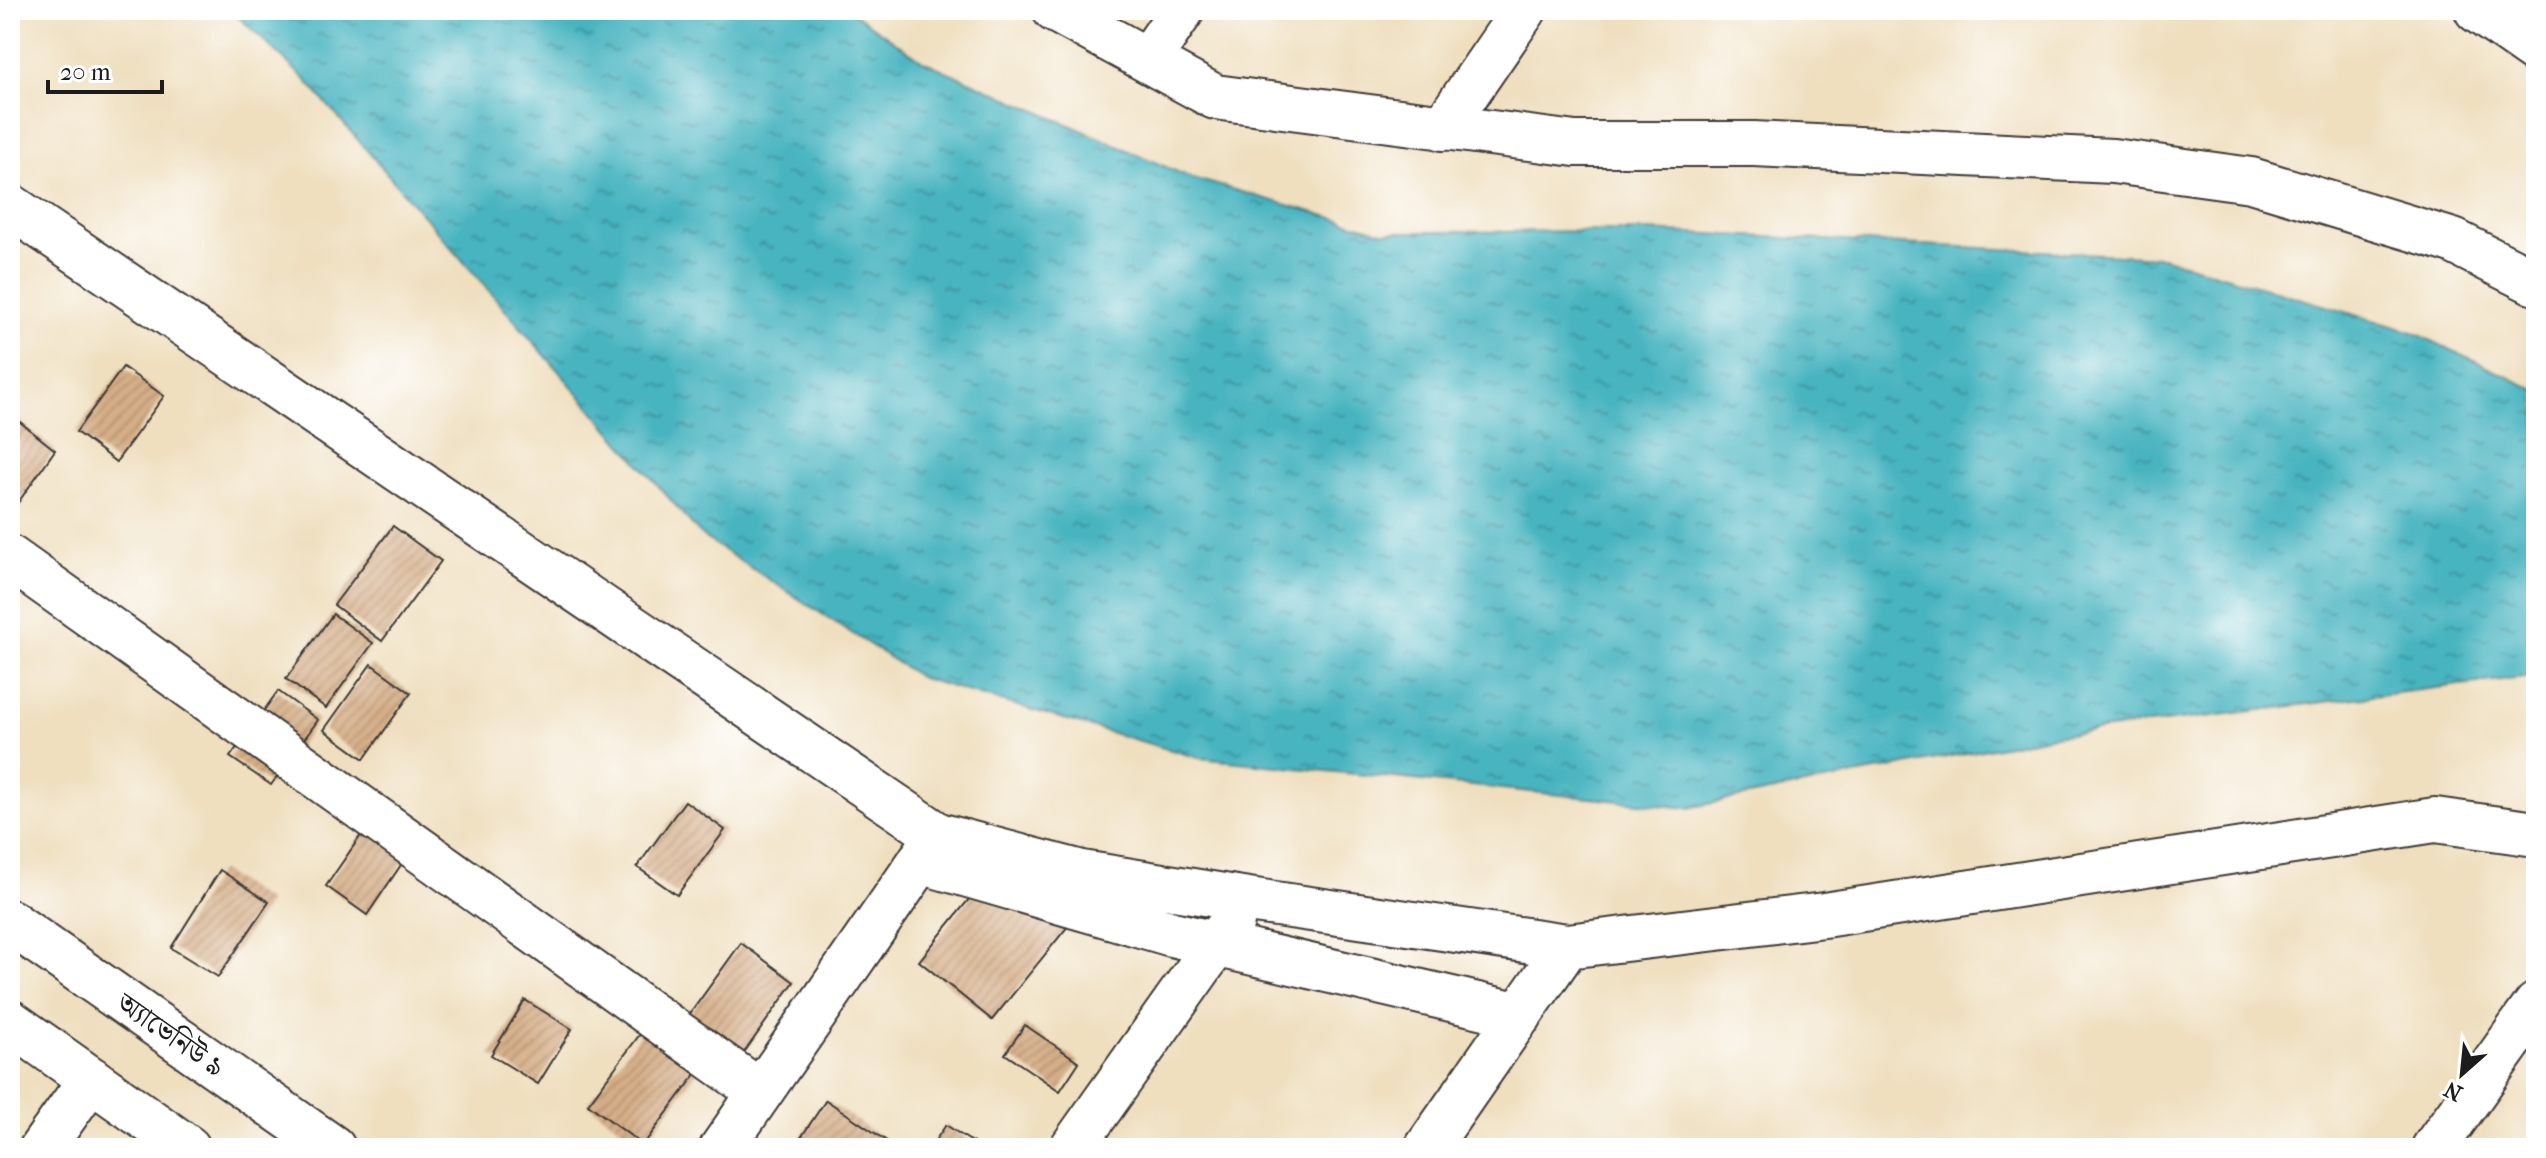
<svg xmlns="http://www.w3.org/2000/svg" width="2546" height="1158" viewBox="0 0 2546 1158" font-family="'IM FELL French Canon','Noto Serif Bengali',serif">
<defs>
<pattern id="water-ripples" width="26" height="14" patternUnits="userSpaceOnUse" patternTransform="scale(2)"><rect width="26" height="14" fill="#46b4c0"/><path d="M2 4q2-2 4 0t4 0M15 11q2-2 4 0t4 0" fill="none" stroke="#3a929b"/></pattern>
<pattern id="building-hatch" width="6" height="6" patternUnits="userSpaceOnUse" patternTransform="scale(2)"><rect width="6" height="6" fill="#d5ae87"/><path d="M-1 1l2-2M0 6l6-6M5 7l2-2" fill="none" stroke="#b69574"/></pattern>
</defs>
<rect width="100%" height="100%" fill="#fff"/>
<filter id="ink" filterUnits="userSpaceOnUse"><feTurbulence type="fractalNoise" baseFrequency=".0125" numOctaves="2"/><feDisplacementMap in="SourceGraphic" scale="16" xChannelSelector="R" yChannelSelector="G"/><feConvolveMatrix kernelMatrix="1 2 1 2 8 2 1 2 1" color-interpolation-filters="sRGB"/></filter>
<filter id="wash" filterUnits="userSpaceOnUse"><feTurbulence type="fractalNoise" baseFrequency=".006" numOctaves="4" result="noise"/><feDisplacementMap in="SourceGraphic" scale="32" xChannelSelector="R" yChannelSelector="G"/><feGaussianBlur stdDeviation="1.8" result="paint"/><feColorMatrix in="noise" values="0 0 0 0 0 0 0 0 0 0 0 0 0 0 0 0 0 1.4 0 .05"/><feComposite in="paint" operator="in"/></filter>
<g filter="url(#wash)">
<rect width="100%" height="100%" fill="#efdfbf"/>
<!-- water -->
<path fill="url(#water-ripples)" stroke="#31686e" stroke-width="2" d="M 231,10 L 849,10 L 923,61 L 1189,177 L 1383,232 L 1649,231 L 2162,257 L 2413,332 L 2536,390 L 2536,681 L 2524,677 L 2053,736 L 1688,808 L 1199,758 L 921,678 L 702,536 L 305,79 Z"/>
<g id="blocks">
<!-- building -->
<path fill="url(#building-hatch)" d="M 123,367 L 164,396 L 116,462 L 76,432 Z
M 10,414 L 55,450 L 10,514 Z
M 393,526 L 441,561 L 382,641 L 334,605 Z
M 333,614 L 373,643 L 326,708 L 286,679 Z
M 371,664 L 411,693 L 364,759 L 324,730 Z
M 278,691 L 318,720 L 271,785 L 230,757 Z
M 685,801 L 725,830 L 677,895 L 637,867 Z
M 366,828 L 407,856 L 367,915 L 326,886 Z
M 220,870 L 269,902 L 218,977 L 171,948 Z
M 982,883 L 1077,915 L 992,1020 L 919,961 Z
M 741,943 L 794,982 L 738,1061 L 684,1022 Z
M 525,1000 L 572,1029 L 538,1084 L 491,1055 Z
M 1025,1025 L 1079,1062 L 1060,1091 L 1005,1054 Z
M 644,1029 L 699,1070 L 643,1145 L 588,1104 Z
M 826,1100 L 897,1148 L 808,1148 L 798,1142 Z
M 946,1125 L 981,1148 L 930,1148 Z"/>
</g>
</g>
<g filter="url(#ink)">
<use href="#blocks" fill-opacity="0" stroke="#3c3934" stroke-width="2"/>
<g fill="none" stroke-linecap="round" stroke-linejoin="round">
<!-- minor casing -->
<g stroke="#3c3934" stroke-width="48">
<path id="minor" d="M 1055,10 L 1215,97 L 1575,144 L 1754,144 L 2113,161 L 2251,180 L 2453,241 L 2536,283
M 2477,10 L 2536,51
M 1148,60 L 1182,10
M 1443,128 L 1524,10
M 10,206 L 938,835 L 1082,873 L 1248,900 L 1567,946 L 1824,915 L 2435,820 L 2536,834
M 10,558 L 760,1092
M 920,861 L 1172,934 L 1520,1015
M 10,922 L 333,1148
M 10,1022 L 188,1148
M 42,1148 L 91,1079
M 722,1148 L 937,837
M 1072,1148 L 1232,922
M 1427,1148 L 1567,946
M 2434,1148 L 2536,1005"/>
</g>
<!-- minor -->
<use href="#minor" stroke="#fff" stroke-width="44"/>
</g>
</g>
<g text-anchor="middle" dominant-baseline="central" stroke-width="6" stroke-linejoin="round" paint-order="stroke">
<!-- street labels -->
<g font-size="28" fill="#1c1c1c" stroke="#fff">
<text transform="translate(171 1035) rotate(35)">অ্যাভেনিউ ৯</text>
</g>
</g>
<!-- margin -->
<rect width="2546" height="1158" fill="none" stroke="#fff" stroke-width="40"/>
<!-- north arrow -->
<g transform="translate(2462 1074) rotate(207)" stroke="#ffffff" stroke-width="6" paint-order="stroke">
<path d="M0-6L14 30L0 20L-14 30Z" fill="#1c1c1c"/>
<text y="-12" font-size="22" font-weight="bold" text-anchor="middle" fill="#1c1c1c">N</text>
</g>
<!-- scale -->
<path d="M48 80v12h114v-12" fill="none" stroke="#1c1c1c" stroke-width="4"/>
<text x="60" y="80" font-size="24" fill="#1c1c1c" stroke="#ffffff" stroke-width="6" paint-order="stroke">20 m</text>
</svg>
